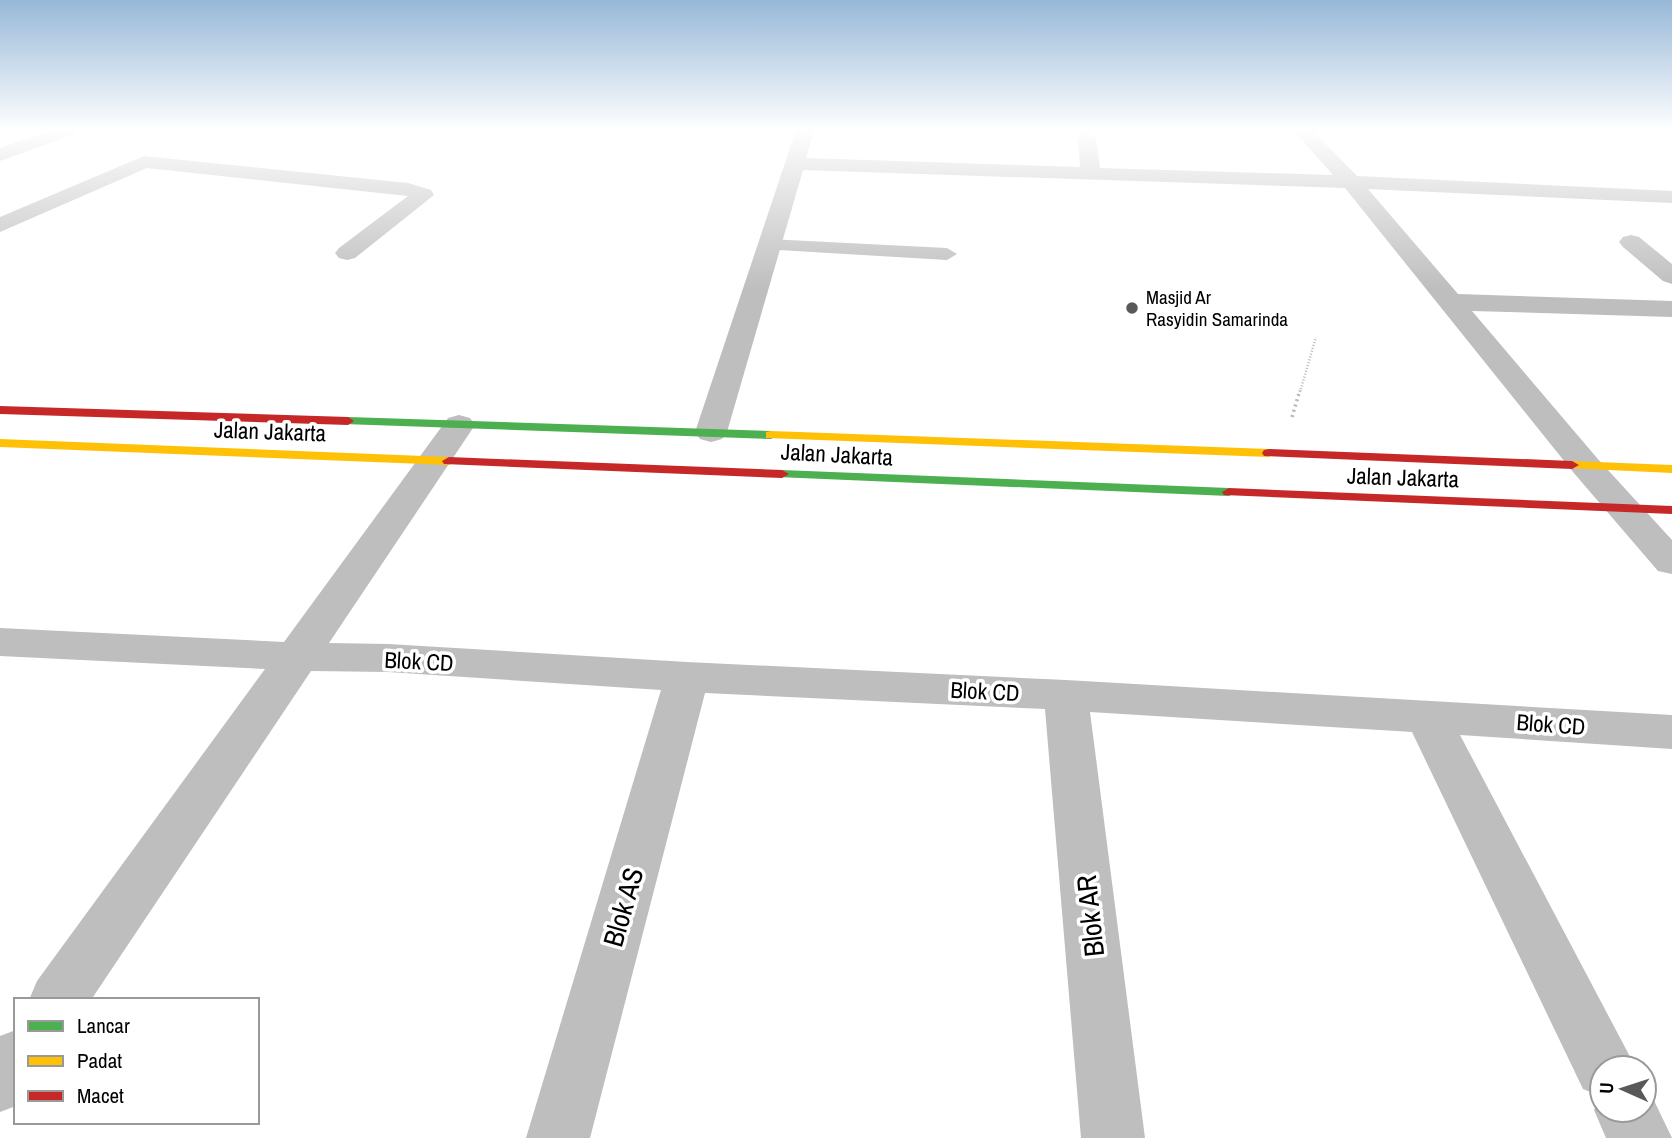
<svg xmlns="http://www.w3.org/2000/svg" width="1672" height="1138" viewBox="0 0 1672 1138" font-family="'Archivo Narrow',sans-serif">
<rect width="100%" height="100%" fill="#fff"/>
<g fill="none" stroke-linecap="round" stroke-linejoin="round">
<!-- path-far1 -->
<path stroke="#b9b9b9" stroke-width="2.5" stroke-dasharray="1 2" stroke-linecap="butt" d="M 1300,392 L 1316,337"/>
<!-- path -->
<path stroke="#b9b9b9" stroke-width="3.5" stroke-dasharray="2 3.5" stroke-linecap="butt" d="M 1292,417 L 1300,390"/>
<!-- lane -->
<path fill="#bebebe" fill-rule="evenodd" d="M 768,239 L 947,248 L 957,254 L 947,260 L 761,249 L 758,245 L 761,241 Z"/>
<!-- street -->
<path fill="#bebebe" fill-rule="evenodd" d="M 52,130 L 78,130 L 75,134 L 0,161 L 0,148 Z
M 796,130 L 814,130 L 806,158 L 1080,167 L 1078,138 L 1087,132 L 1096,138 L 1100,168 L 1333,175 L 1294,131 L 1312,130 L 1357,176 L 1672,191 L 1672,203 L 1368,189 L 1458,294 L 1672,301 L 1672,317 L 1472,311 L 1597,458 L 1672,540 L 1672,574 L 1658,571 L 1573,472 L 1345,188 L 803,170 L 727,432 L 722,439 L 711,442 L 700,439 L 695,432 Z
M 144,156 L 408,183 L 431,190 L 434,195 L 355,258 L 347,260 L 339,258 L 335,253 L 339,248 L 408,196 L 147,168 L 0,232 L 0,217 Z
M 1631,235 L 1639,237 L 1672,264 L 1672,284 L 1663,281 L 1623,247 L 1619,242 L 1623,237 Z
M 459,415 L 470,418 L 475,425 L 329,643 L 388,644 L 687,662 L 1066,680 L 1672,715 L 1672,749 L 1460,735 L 1636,1068 L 1602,1068 L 1602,1110 L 1644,1110 L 1644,1086 L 1648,1088 L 1672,1138 L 1606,1138 L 1594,1110 L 1600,1096 L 1583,1089 L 1412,732 L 1090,712 L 1145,1138 L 1081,1138 L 1045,709 L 705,693 L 590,1138 L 526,1138 L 661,690 L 388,672 L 311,671 L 91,1000 L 29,1000 L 37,981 L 265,669 L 0,656 L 0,628 L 284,642 L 448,418 Z
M 16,1030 L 16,1106 L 0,1112 L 0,1036 Z"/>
<!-- fast -->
<path fill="#4caf50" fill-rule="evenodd" d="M 348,417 L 771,431 L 778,435 L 771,439 L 343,424 L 343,418 Z
M 782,470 L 1229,488 L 1236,492 L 1229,496 L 777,477 L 775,474 L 777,471 Z"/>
<!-- slow -->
<path fill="#ffc107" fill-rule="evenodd" d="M 771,431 L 1269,449 L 1276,453 L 1269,457 L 766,438 L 766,432 Z
M 0,439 L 449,457 L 456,461 L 449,465 L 0,447 Z
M 1572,461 L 1672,465 L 1672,473 L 1567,468 L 1565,465 Z"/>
<!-- jam -->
<path fill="#c62828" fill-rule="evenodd" d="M 0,406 L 348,417 L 354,421 L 348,425 L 0,414 Z
M 1269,449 L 1572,461 L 1579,465 L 1572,469 L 1264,456 L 1262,453 L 1264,450 Z
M 449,457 L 782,470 L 789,474 L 782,478 L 444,464 L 442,461 Z
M 1229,488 L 1672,506 L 1672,514 L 1224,495 L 1222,492 Z"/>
</g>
<!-- sky -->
<linearGradient id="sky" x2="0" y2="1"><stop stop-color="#97b8d8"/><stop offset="0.45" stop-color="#fff"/><stop offset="1" stop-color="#fff" stop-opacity="0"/></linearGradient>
<rect width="1672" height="289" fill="url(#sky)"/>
<!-- markers -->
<circle fill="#595959" stroke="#fff" stroke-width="2.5" cx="1132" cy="308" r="7"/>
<g text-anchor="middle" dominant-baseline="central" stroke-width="7" stroke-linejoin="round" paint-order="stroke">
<!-- far-poi labels -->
<g font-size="19" fill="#000" stroke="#fff" text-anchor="start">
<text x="1146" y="297">Masjid Ar<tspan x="1146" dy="22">Rasyidin Samarinda</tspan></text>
</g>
<!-- street labels -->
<g font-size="23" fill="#000" stroke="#fff">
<text transform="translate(270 431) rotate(2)">Jalan Jakarta</text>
<text transform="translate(837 454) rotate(3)">Jalan Jakarta</text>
<text transform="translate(1403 477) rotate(2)">Jalan Jakarta</text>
<text transform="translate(419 661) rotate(3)">Blok CD</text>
<text transform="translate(985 691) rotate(3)">Blok CD</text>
<text transform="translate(1551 724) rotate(4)">Blok CD</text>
</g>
<!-- near-street labels -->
<g font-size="28" fill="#000" stroke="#fff">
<text transform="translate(623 907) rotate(-74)">Blok AS</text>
<text transform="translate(1090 916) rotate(-96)">Blok AR</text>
</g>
</g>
<!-- legend -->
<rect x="14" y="998" width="245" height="126" fill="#ffffff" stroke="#999999" stroke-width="2"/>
<rect x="28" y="1021" width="35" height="10" fill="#4caf50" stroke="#999999" stroke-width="2"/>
<text x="77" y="1033" font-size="21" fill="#000000">Lancar</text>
<rect x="28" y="1056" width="35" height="10" fill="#ffc107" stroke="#999999" stroke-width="2"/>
<text x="77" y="1068" font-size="21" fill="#000000">Padat</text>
<rect x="28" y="1091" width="35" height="10" fill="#c62828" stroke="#999999" stroke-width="2"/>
<text x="77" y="1103" font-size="21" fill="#000000">Macet</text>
<!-- north arrow -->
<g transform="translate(1623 1089) rotate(273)"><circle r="33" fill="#ffffff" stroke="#999999" stroke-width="2"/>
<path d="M0-5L12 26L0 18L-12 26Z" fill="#595959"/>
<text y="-10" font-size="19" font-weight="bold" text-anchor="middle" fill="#000000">U</text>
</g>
</svg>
